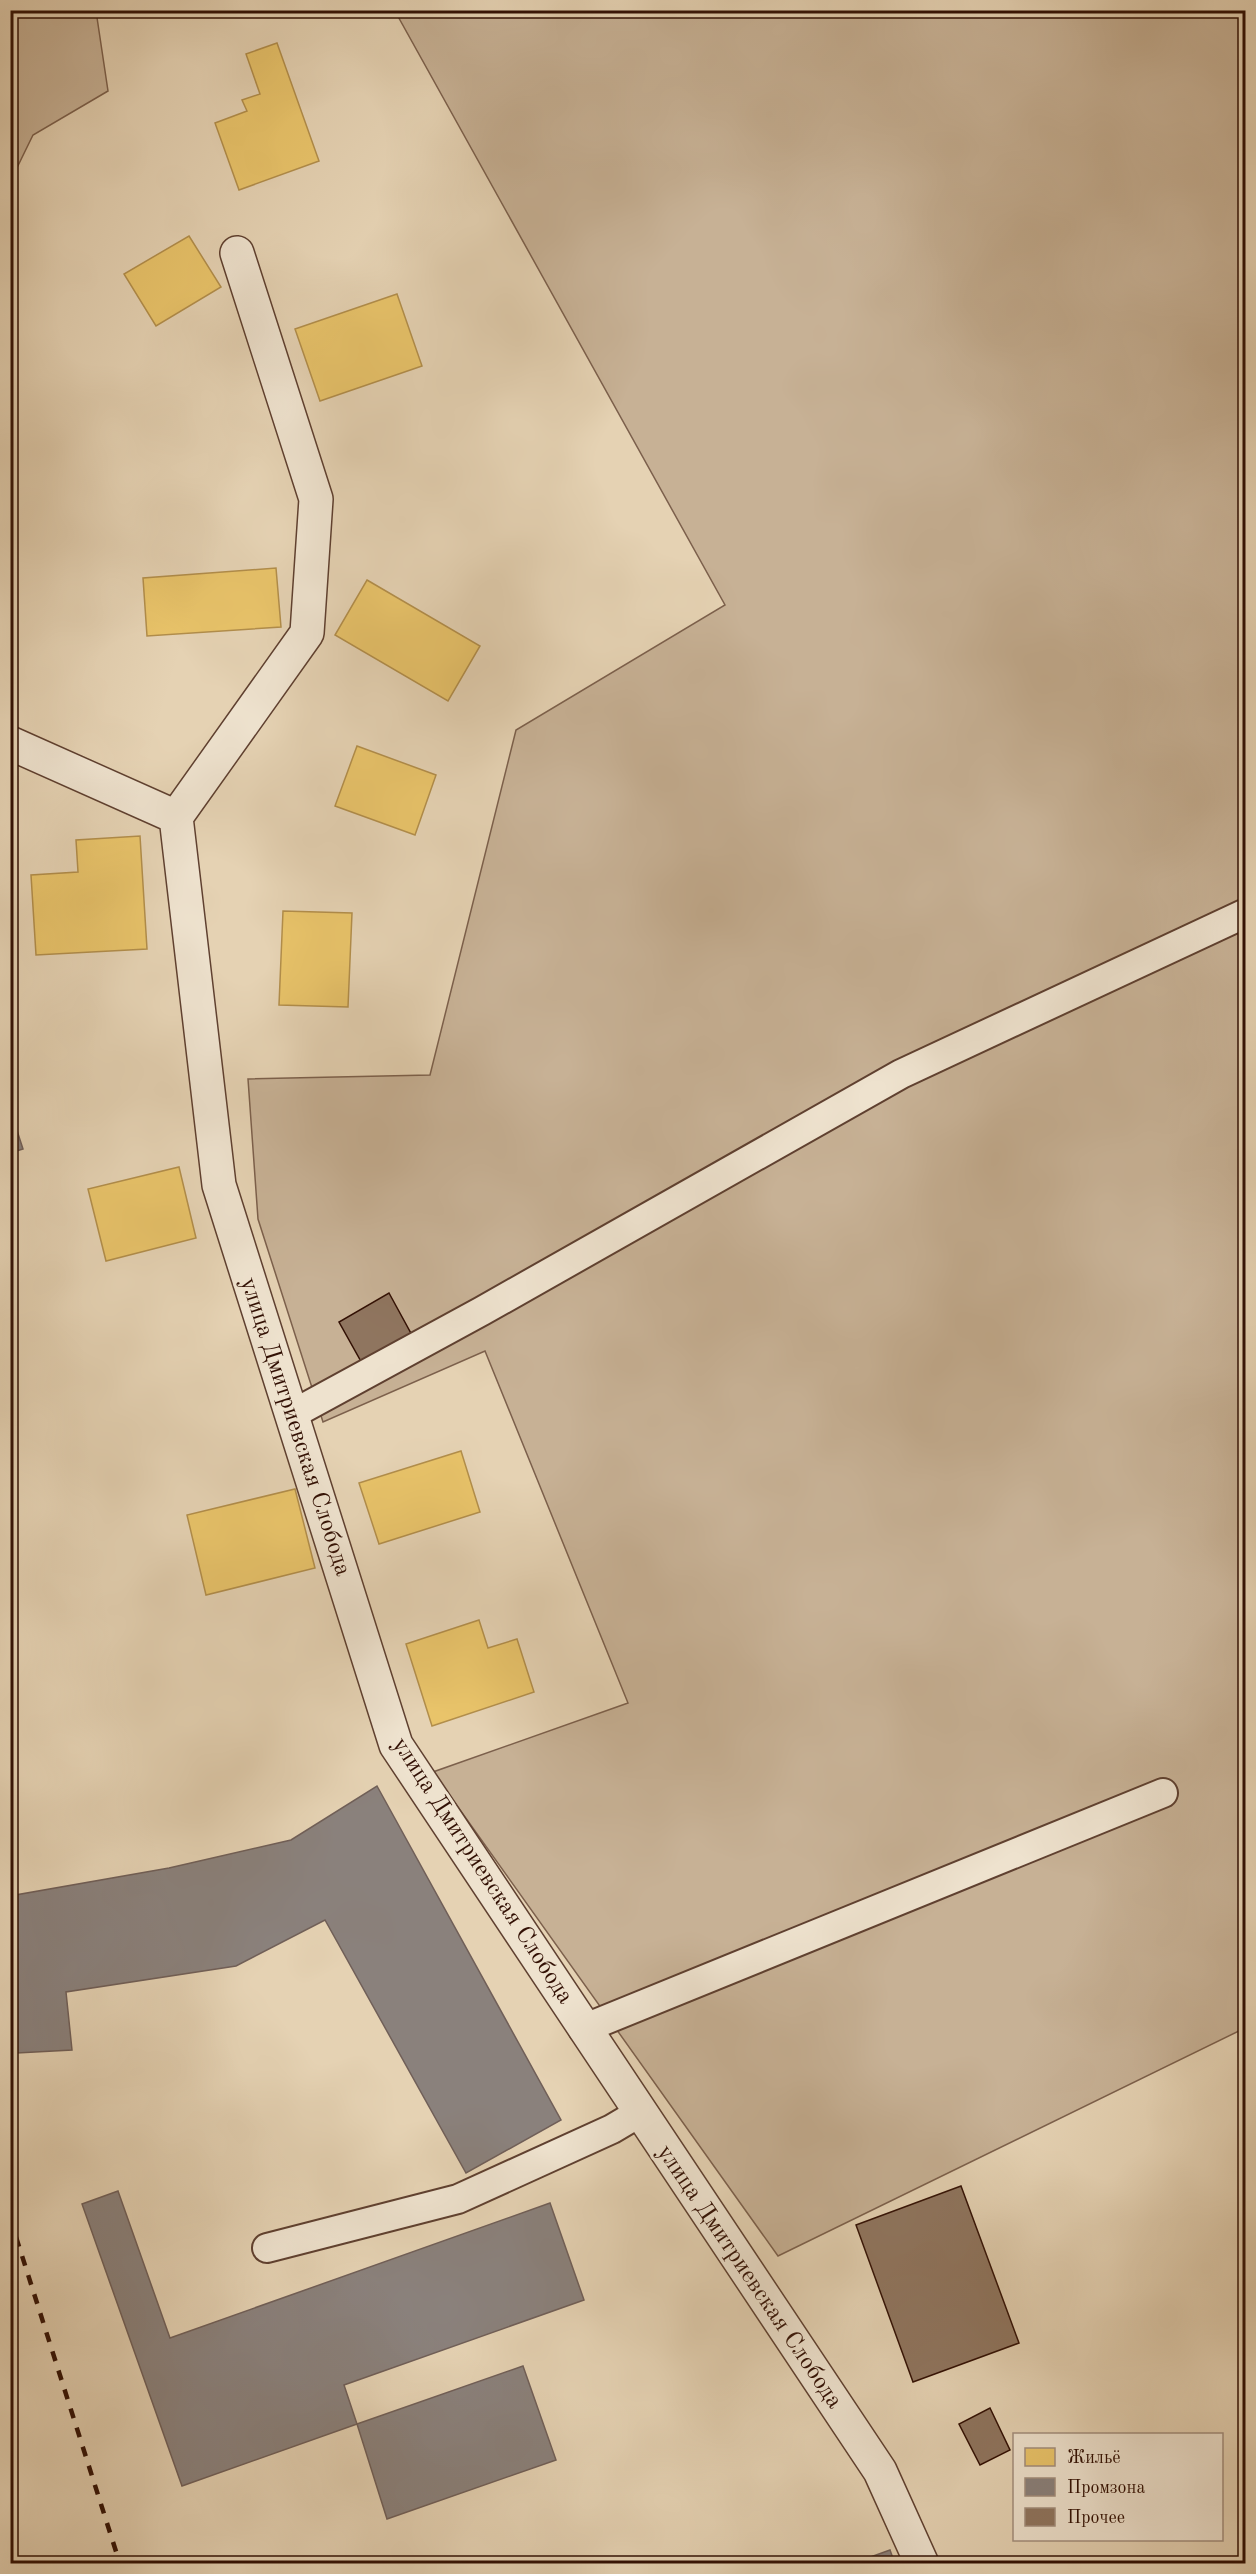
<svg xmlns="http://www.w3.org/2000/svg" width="1256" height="2574" viewBox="0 0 1256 2574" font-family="'Old Standard TT',serif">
<rect width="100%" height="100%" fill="#e5d2b3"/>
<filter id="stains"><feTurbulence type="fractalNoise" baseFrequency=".00333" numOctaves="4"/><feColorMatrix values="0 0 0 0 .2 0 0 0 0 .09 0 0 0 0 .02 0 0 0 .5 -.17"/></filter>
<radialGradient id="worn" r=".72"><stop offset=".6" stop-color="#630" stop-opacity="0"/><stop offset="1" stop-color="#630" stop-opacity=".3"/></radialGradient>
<!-- green -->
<path fill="#c7b195" stroke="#7c604c" stroke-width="1.5" d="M 11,10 L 96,11 L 108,91 L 33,135 L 11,180 Z
M 395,11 L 1245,11 L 1245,2028 L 778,2256 L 433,1772 L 628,1703 L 485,1351 L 323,1422 L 258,1219 L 248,1079 L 430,1075 L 516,730 L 725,605 Z"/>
<!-- homes -->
<path fill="#e9c46a" stroke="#b28e4b" stroke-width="1.5" d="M 277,43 L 319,161 L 239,190 L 215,123 L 247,111 L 242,100 L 260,94 L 246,54 Z
M 189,236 L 221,287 L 156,326 L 124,274 Z
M 397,294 L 422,366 L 320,401 L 295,329 Z
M 276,568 L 281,627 L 147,636 L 143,578 Z
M 367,580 L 480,646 L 448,701 L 335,635 Z
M 357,746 L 436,775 L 415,835 L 335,806 Z
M 140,836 L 147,949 L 36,955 L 31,875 L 78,872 L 76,840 Z
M 283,911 L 352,913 L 348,1007 L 279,1005 Z
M 179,1167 L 196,1238 L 106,1261 L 88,1189 Z
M 461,1451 L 480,1512 L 379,1544 L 359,1483 Z
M 295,1489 L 315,1568 L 206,1595 L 187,1515 Z
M 479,1620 L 488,1648 L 517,1639 L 534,1692 L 432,1726 L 406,1644 Z"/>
<!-- industry -->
<path fill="#8a817c" stroke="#705f58" stroke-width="1.5" d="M 10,1109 L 23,1149 L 10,1153 Z
M 377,1786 L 561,2120 L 466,2173 L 325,1920 L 236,1966 L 66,1992 L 72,2050 L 17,2053 L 10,2013 L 10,1896 L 169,1868 L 291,1840 Z
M 118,2191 L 170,2338 L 550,2203 L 584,2300 L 344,2385 L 357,2424 L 182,2486 L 82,2204 Z
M 523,2366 L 556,2460 L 387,2519 L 357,2424 Z
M 890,2550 L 895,2564 L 851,2564 Z"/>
<!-- building -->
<path fill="#8f755f" stroke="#321004" stroke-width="1.5" d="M 389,1293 L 413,1337 L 363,1365 L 339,1322 Z
M 961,2186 L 1019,2343 L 913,2382 L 856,2225 Z
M 990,2408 L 1010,2450 L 980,2465 L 959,2424 Z"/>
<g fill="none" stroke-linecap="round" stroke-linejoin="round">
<!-- lane casing -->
<g stroke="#5f4030" stroke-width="32">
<path id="lane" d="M 291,1415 L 482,1311 L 901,1074 L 1246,913
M 583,2029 L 1163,1793
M 267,2248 L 458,2199 L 612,2129 L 639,2113"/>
</g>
<!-- street casing -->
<g stroke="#5f4030" stroke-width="36">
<path id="street" d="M 10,743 L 176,817 L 219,1185 L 396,1745 L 880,2471 L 922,2564
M 176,817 L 307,633 L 316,499 L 237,253"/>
</g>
<!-- lane -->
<use href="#lane" stroke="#eee2ce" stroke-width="28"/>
<!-- street -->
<use href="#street" stroke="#eee2ce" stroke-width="33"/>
<!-- rail -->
<path stroke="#321004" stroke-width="4.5" stroke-dasharray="10 10" stroke-linecap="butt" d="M 10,2218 L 120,2564"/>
</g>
<g text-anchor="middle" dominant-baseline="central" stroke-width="6" stroke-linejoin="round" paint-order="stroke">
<!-- street labels -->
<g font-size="24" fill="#321004" stroke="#eee2ce">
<text transform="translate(295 1427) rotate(72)">улица Дмитриевская Слобода</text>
<text transform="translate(482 1871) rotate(57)">улица Дмитриевская Слобода</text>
<text transform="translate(749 2277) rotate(56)">улица Дмитриевская Слобода</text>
</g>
</g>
<!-- margin -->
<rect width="1256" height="2574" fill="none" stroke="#e5d2b3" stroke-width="36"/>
<rect x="12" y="12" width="1232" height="2550" fill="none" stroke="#321004" stroke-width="3"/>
<rect x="18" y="18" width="1220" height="2538" fill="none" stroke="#321004" stroke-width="1.5"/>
<!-- legend -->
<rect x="1013" y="2433" width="210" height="108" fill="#eee2ce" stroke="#a38e7d" stroke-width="1.5"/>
<rect x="1025" y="2448" width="30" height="18" fill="#e9c46a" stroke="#a38e7d" stroke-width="1.5"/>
<text x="1067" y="2463" font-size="18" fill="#321004">Жильё</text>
<rect x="1025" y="2478" width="30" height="18" fill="#8a817c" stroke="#a38e7d" stroke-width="1.5"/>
<text x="1067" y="2493" font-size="18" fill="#321004">Промзона</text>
<rect x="1025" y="2508" width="30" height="18" fill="#8f755f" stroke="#a38e7d" stroke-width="1.5"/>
<text x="1067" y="2523" font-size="18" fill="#321004">Прочее</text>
<rect width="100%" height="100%" filter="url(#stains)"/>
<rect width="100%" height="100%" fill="url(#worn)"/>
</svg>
